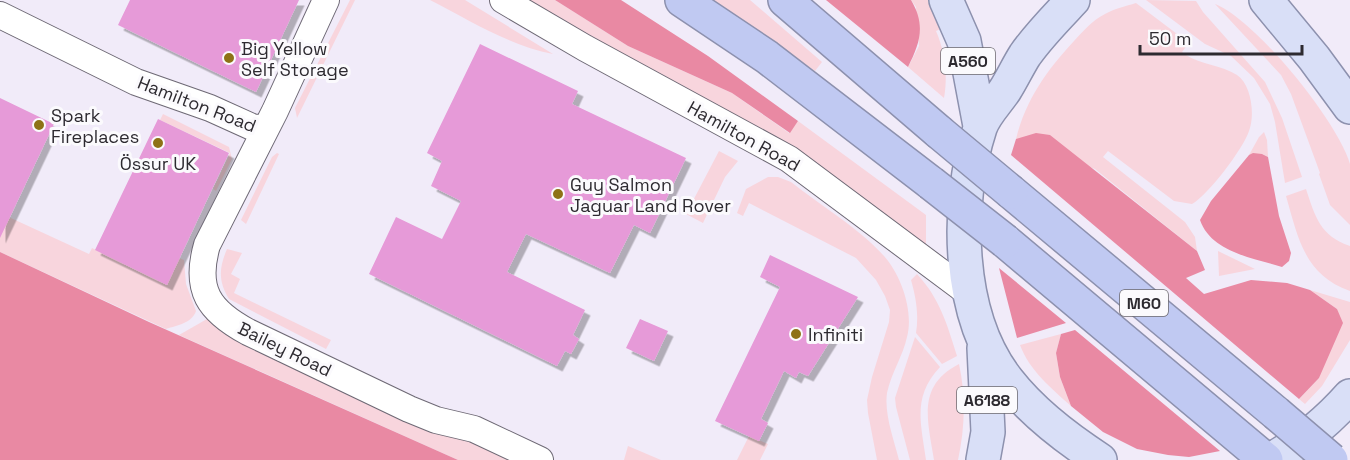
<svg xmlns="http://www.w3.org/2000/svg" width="1350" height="460" viewBox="0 0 1350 460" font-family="'Space Grotesk',sans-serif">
<defs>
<filter id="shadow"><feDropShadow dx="5.5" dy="5.5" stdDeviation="0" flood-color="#0004"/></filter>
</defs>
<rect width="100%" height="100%" fill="#f1ebf9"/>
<!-- green -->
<path fill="#f8d5dd" d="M 350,0 L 355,0 L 297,118 L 295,108 Z
M 430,0 L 465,0 L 553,54 C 510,46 469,20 430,0 Z
M 524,0 L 555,0 L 628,46 L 732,93 L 789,133 L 798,121 L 926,215 L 926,246 Z
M 710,0 L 750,0 L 822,62 L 815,71 Z
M 911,0 L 931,0 L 945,27 L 936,31 C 945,52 948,75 944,98 L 908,67 L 919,46 L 916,7 Z
M 1146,0 L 1196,1 L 1203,12 L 1265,82 L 1282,118 L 1302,177 L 1285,183 L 1275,122 L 1270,104 L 1254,78 L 1231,56 L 1205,44 Z
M 1136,3 L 1189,43 L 1182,52 L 1186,55 C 1199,64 1222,65 1237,75 C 1252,85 1255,116 1249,131 C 1243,149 1208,195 1192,204 L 1174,201 L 1108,151 L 1103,157 L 1185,222 L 1195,237 L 1197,251 L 1095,169 L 1016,139 C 1026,99 1047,70 1074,41 C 1083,31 1093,20 1105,14 C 1114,9 1126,6 1136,3 Z
M 1215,4 C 1256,20 1338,122 1350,164 C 1350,179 1350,209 1350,225 L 1330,205 L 1319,174 L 1320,173 L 1291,94 L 1281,75 Z
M 163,114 L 229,147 L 232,159 L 216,191 L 213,189 L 230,153 L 160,120 Z
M 1264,132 L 1267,140 L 1268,157 L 1262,154 L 1249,155 L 1259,137 Z
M 719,151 L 738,161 L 725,177 L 703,223 L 686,214 Z
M 277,153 L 279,154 L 246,224 L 241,220 L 272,157 Z
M 768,177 L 778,177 L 791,182 C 820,205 860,229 884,256 C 901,275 914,311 907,337 C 903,356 891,373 887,393 C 884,414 894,440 899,460 L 877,460 L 868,413 L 867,400 L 872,377 L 889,322 L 890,310 L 885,296 L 876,280 L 856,258 L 749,203 L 743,216 L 737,213 L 746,189 Z
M 1306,189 C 1315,216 1320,236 1350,246 L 1350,291 C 1304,275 1298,237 1286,196 Z
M 0,213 L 89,254 L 92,248 L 166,284 L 179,258 L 184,260 L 186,284 L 196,311 C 192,323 178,325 166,329 L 0,252 Z
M 227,249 L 242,253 L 231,274 L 240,279 L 234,293 L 331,340 L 326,349 L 229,299 C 218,281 219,268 227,249 Z
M 1218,251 L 1255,269 L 1219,276 Z
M 917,274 C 940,299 947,324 957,356 L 942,364 L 916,333 C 919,314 916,298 911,280 Z
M 1310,290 L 1350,302 L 1350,340 L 1322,386 L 1305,404 L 1299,399 L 1319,378 L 1337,309 Z
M 207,319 L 461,436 L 518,460 L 458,460 L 179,335 Z
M 1061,334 L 1056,353 L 1060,377 L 1071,406 C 1052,389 1029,370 1020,345 Z
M 915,337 L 940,367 C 912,397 921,423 926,460 L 910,460 L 896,407 L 895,398 Z
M 959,364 C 966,396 965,428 958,460 L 934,460 C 928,421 916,386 959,364 Z
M 749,436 L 768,444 L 760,460 L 737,460 Z
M 628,446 L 661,460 L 624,460 Z"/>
<!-- forest -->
<path fill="#e989a3" d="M 555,0 L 621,0 L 708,56 L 798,121 L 790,133 L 732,93 L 628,46 Z
M 826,0 L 911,0 C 926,25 920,43 908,67 Z
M 1036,133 L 1050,135 L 1197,251 L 1205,270 L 1186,278 L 1204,294 L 1251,280 L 1287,283 L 1310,290 L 1337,309 L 1343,323 L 1319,378 L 1299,399 L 1011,155 L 1016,139 Z
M 1253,153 L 1262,154 L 1268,157 L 1279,216 L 1291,253 L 1289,261 L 1282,267 C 1253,258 1211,252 1200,220 L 1211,201 L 1249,155 Z
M 0,252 L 149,322 L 458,460 L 0,460 Z
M 999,268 L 1066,323 L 1017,338 Z
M 1075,330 L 1220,451 L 1189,457 L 1168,455 L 1137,449 L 1103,432 L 1071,406 L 1060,377 L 1056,353 L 1061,334 Z"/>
<!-- building -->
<path fill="#e69ad8" filter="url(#shadow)" d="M 130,0 L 299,0 L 256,92 L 118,25 Z
M 480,44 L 578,91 L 572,104 L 686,158 L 650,233 L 634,225 L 610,273 L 526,234 L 507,272 L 585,310 L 573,335 L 579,339 L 571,354 L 565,351 L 557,366 L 369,274 L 396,217 L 442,239 L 461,201 L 431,186 L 442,161 L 427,153 Z
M 0,98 L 54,124 L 0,238 Z
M 158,119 L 229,153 L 167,285 L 95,250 Z
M 770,255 L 858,297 L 808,376 L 799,372 L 796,378 L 784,371 L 761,419 L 768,423 L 759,441 L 715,421 L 780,287 L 760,277 Z
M 640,319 L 668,331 L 654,361 L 626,348 Z"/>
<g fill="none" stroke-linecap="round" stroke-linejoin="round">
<!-- street casing -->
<g stroke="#6e6975" stroke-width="28">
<path id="street" d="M 326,0 L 275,111 L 207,245 C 194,290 209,311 248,332 L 409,409 L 436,420 L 474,429 L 540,460
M 503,0 L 585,48 L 789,159 L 970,294
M 0,15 L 136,82 L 210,108 L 252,127 L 265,129"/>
</g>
<!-- primary casing -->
<g stroke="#8d91ae" stroke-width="36">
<path id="primary" d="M 946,0 L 964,41 L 980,126
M 1073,0 C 1056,18 1039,35 1025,55 C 1018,66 1012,79 1005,90 C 997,102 984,115 980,128 C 955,204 956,315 1008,381 C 1033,413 1066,438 1100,460
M 1266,0 L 1314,58 L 1350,107
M 983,460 L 988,432 L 984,348
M 1270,460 C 1300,444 1327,422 1350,396"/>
</g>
<!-- highway casing -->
<g stroke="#8d91ae" stroke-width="36">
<path id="highway" d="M 682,0 L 767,57 L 931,183
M 785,0 L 939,132
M 1011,192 L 1276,413
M 1005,241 L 1266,460"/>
</g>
<!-- street -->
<use href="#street" stroke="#fff" stroke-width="26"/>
<!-- primary -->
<use href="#primary" stroke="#d9dff7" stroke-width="33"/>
<!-- highway -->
<use href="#highway" stroke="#c0c9f2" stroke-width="33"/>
<!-- highway-bridge casing -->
<g stroke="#8d91ae" stroke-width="36" stroke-linecap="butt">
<path id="highway-bridge" d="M 939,132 L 1011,192
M 931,183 L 1005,241
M 1276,413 L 1331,460"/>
</g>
<!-- highway-bridge -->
<use href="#highway-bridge" stroke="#c0c9f2" stroke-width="33"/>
</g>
<!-- markers -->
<g fill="#8e7216" stroke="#fbfafd" stroke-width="2">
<circle cx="229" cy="58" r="6"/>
<circle cx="39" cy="125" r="6"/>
<circle cx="158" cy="143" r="6"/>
<circle cx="558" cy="194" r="6"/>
<circle cx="796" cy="334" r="6"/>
</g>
<g text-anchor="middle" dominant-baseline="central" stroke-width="6" stroke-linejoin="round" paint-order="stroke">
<!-- shield labels -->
<g fill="#fbfafd" stroke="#6b686e" stroke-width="1.5">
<rect x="941" y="48" width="54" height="26" rx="4.5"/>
<rect x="1120" y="290" width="48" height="26" rx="4.5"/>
<rect x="957" y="387" width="60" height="26" rx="4.5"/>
</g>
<g font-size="16" font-weight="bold" fill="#2d2a30">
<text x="968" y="61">A560</text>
<text x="1144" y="303">M60</text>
<text x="987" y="400">A6188</text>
</g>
<!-- poi labels -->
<g font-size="18" fill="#2d2a30" stroke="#fbfafd" text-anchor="start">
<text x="241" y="48">Big Yellow<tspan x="241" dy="21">Self Storage</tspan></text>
<text x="51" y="115">Spark<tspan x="51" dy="21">Fireplaces</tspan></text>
<text x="158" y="163" text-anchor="middle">Össur UK</text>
<text x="570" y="184">Guy Salmon<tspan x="570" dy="21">Jaguar Land Rover</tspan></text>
<text x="808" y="334">Infiniti</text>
</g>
<!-- street labels -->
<g font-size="18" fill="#2d2a30" stroke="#fbfafd">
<text transform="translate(197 104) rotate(21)">Hamilton Road</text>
<text transform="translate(744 136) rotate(29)">Hamilton Road</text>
<text transform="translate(285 349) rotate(26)">Bailey Road</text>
</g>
</g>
<!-- scale -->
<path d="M1140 45v9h162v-9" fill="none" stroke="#2d2a30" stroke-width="3"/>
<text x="1149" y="45" font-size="18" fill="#2d2a30" stroke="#fbfafd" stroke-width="4.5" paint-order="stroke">50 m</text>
</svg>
